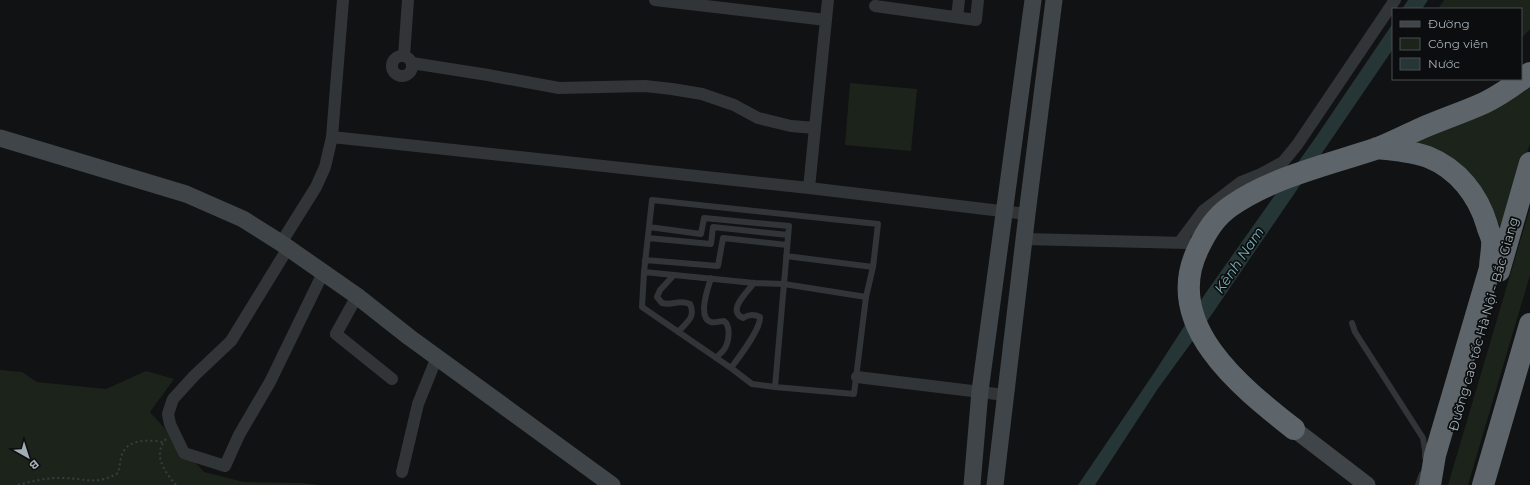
<svg xmlns="http://www.w3.org/2000/svg" width="1530" height="485" viewBox="0 0 1530 485" font-family="Montserrat,sans-serif">
<rect width="100%" height="100%" fill="#111213"/>
<!-- green -->
<path fill="#1c231b" d="M 1444,0 L 1530,0 L 1530,29 L 1521,39 L 1521,9 L 1438,9 Z
M 1530,82 L 1530,143 L 1503,234 L 1493,210 L 1410,141 Z
M 850,83 L 917,89 L 911,151 L 845,145 Z
M 1530,208 L 1530,275 L 1468,485 L 1448,485 Z
M 0,370 L 22,372 L 37,382 L 106,389 L 146,371 L 174,379 L 150,412 L 204,472 L 244,482 L 303,483 L 319,485 L 0,485 Z"/>
<!-- water -->
<path fill="#263637" d="M 1408,0 L 1428,0 L 1422,9 L 1402,9 Z
M 1393,23 L 1393,49 L 1210,317 L 1157,390 L 1095,485 L 1078,485 L 1154,373 L 1205,294 L 1316,137 Z"/>
<g fill="none" stroke-linecap="round" stroke-linejoin="round">
<!-- path -->
<path stroke="#383d3f" stroke-width="2" stroke-dasharray="2 3" stroke-linecap="butt" d="M 166,439 C 152,455 165,472 176,485
M 18,485 C 33,481 49,477 65,478 C 87,479 97,485 118,473 C 120,467 120,460 122,454 C 129,438 149,440 163,442"/>
<!-- service -->
<path stroke="#323538" stroke-width="6" d="M 652,200 L 878,224 L 873,267 L 866,297 L 854,394 L 775,387 L 752,384 L 731,368 L 642,307 L 644,272 Z
M 649,227 L 701,234 L 704,218 L 789,226 L 775,387
M 648,238 L 711,244 L 713,227 L 788,235
M 786,256 L 873,267
M 645,260 L 718,266 L 723,238 L 787,245
M 644,272 L 754,283 L 784,284 L 866,297
M 674,275 L 660,290 L 657,297 L 662,303 C 674,306 677,299 690,304 C 696,317 687,322 678,332
M 711,278 C 708,288 697,318 711,322 C 715,323 720,321 724,321 C 731,326 729,341 725,348 C 723,352 718,355 716,358
M 1352,323 L 1355,332 L 1423,438 L 1425,450 L 1425,457
M 731,368 C 739,357 761,329 760,317 C 754,314 749,314 743,318 C 726,311 748,291 754,283
M 1418,485 L 1422,474"/>
<!-- minor -->
<path stroke="#323538" stroke-width="12" d="M 343,0 L 332,137 L 809,188 L 1027,214
M 655,0 L 826,20
M 875,6 L 976,20 L 978,0
M 957,17 L 959,0
M 404,56 L 408,0
M392 66a10 10 0 1 1 20 0a10 10 0 1 1-20 0Z
M 412,63 L 488,75 L 559,88 L 645,86 L 672,89 L 702,94 L 734,105 L 758,118 L 791,126 L 815,128 L 828,0
M 809,188 L 815,128
M 1024,239 L 1187,243
M 281,243 L 316,187 L 325,167 L 332,137
M 1179,243 L 1203,211 L 1241,182 L 1261,174 L 1283,162 L 1297,145 L 1395,0
M 288,248 L 231,341 L 194,376 L 173,399 L 168,414 L 170,424 L 184,453 L 225,466 L 239,435 L 270,382 L 323,273
M 357,296 L 336,334 L 392,379
M 857,377 L 1005,395
M 402,472 L 418,404 L 437,357"/>
<!-- secondary -->
<path stroke="#3f4548" stroke-width="17" d="M 0,138 L 186,194 L 243,219 L 281,243 L 357,296 L 409,337 L 612,485
M 1294,429 L 1367,485
M 972,485 L 980,391 L 1033,0
M 995,485 L 1027,214 L 1054,0"/>
<!-- motorway -->
<path stroke="#5d656a" stroke-width="22" d="M 1377,148 C 1393,150 1412,151 1428,157 C 1458,169 1478,195 1487,225 C 1488,230 1491,235 1492,240 C 1493,249 1490,259 1490,268 L 1435,455 L 1430,485
M 1499,271 L 1530,163
M 1294,429 C 1242,388 1161,325 1198,249 C 1206,232 1215,217 1231,206 C 1273,177 1327,165 1375,149 C 1391,143 1406,135 1422,128 C 1443,119 1464,112 1484,103 C 1501,95 1516,84 1530,73
M 1483,485 L 1530,324"/>
</g>
<g text-anchor="middle" dominant-baseline="central" stroke-width="3.5" stroke-linejoin="round" paint-order="stroke">
<!-- street labels -->
<g font-size="13" fill="#a1afb5" stroke="#0c0d0e">
<text transform="translate(1483 324) rotate(-74)">Đường cao tốc Hà Nội - Bắc Giang</text>
</g>
<!-- water labels -->
<g font-size="14" font-style="italic" fill="#74aeb4" stroke="#0c0d0e">
<text transform="translate(1239 260) rotate(-56)">Kênh Nam</text>
</g>
</g>
<!-- legend -->
<rect x="1392" y="8" width="130" height="72" fill="#0c0d0e" stroke="#484e51"/>
<rect x="1400" y="21" width="20" height="6" fill="#3f4548" stroke="#484e51"/>
<text x="1428" y="28" font-size="12" fill="#a1afb5">Đường</text>
<rect x="1400" y="38" width="20" height="12" fill="#1c231b" stroke="#484e51"/>
<text x="1428" y="48" font-size="12" fill="#a1afb5">Công viên</text>
<rect x="1400" y="58" width="20" height="12" fill="#263637" stroke="#484e51"/>
<text x="1428" y="68" font-size="12" fill="#a1afb5">Nước</text>
<!-- north arrow -->
<g transform="translate(28 457) rotate(141)" stroke="#0c0d0e" stroke-width="3" paint-order="stroke">
<path d="M0-3L7 15L0 10L-7 15Z" fill="#a1afb5"/>
<text y="-6" font-size="11" font-weight="bold" text-anchor="middle" fill="#a1afb5">B</text>
</g>
</svg>
